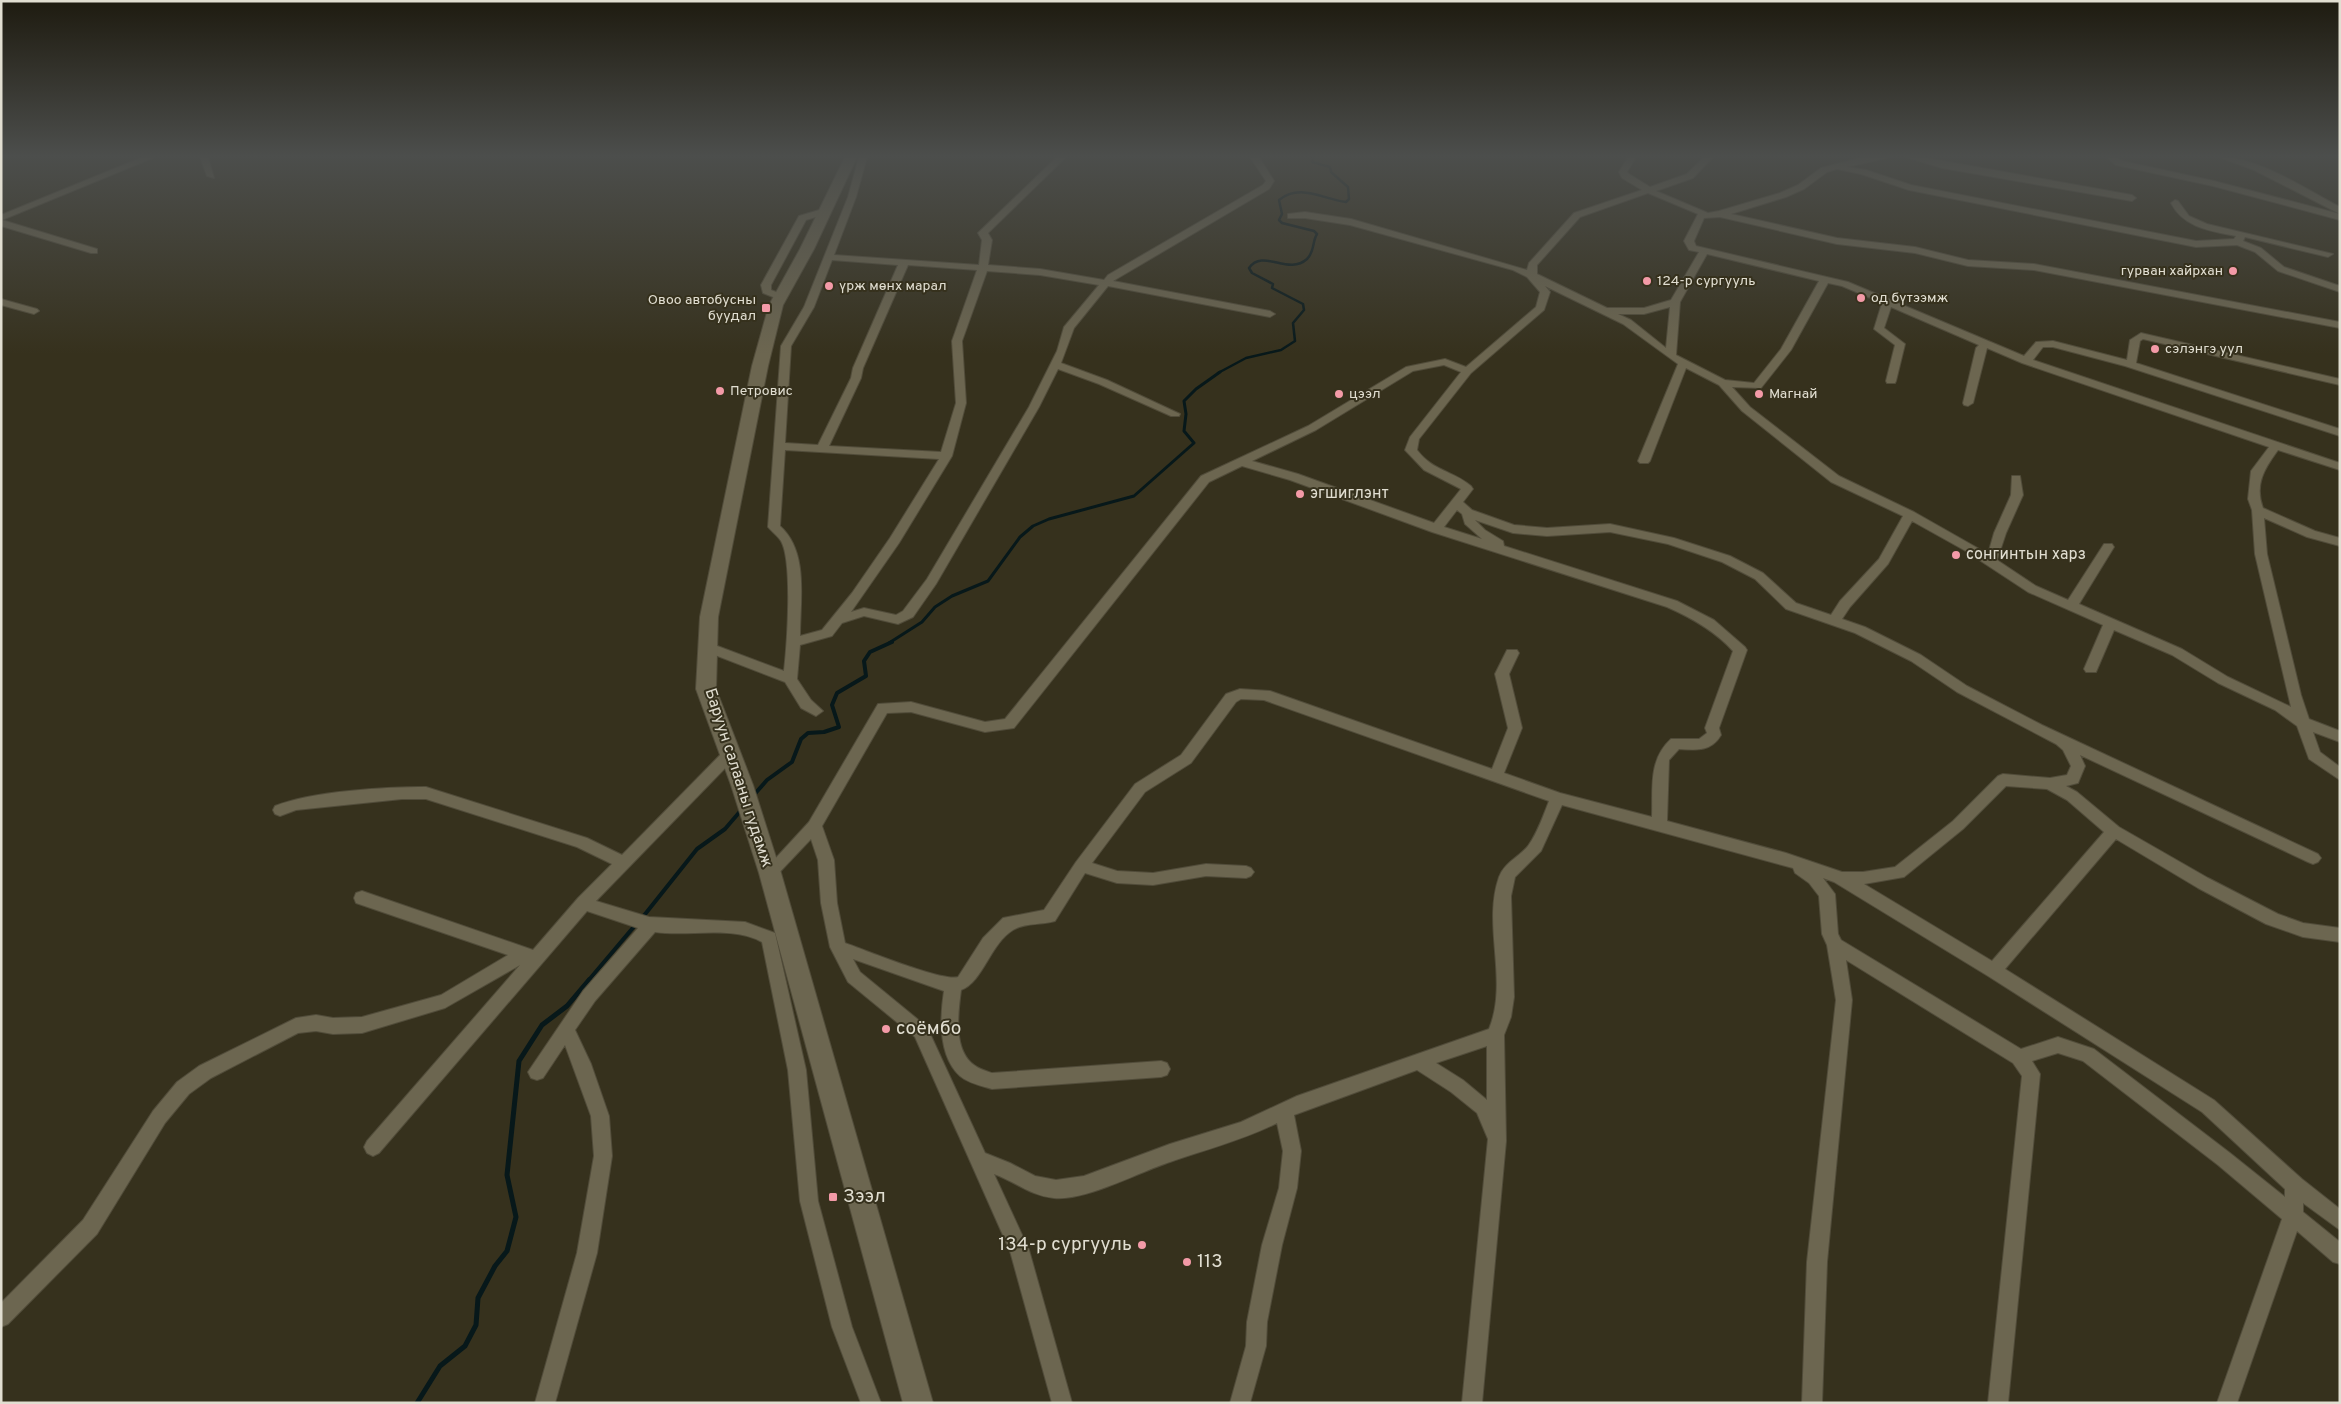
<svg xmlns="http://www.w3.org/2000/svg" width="2341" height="1404" viewBox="0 0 2341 1404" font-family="Overpass,sans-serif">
<rect width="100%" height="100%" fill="#36311d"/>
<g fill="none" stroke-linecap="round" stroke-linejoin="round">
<!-- stream-far3 -->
<path stroke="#07181a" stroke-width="2.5" d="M 1218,373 L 1246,358 L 1281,350 L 1295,341 L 1293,323 L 1304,310 L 1303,304 L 1272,288 L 1273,284 L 1252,273 L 1249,268 C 1263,248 1288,276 1307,259 C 1315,251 1312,242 1317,234 L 1314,231 L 1282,223 L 1279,220 L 1282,214 L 1279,200 C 1300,183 1322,199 1346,202 L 1349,199 L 1348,187 L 1331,172 L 1330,167 L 1312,162 L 1313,157"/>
<!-- stream-far2 -->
<path stroke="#07181a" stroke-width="3" d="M 889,643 L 922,622 L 935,607 L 952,596 L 988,581 L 1020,537 L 1033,526 L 1049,519 L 1134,496 L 1194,443 L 1184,431 L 1186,414 L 1184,401 L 1196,389 L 1220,372"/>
<!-- stream-far1 -->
<path stroke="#07181a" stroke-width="4" d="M 752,797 L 767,780 L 792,762 L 801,739 L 808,733 L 824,732 L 839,727 L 832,705 L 837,693 L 866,676 L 864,661 L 870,652 L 892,642
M 642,918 L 697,849 L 725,829 L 743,808
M 588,981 L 637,923"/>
<!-- stream -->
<path stroke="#07181a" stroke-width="5" d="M 417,1403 L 440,1366 L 465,1346 L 476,1325 L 478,1298 L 495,1266 L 507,1251 L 516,1217 L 507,1175 L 519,1061 L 542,1025 L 567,1006 L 589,980"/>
<!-- street casing -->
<g stroke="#514c3a" stroke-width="2">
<path id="street" d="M 143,157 L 155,157 L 2,220 L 97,249 L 97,253 L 91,253 L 1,226 L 1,215 Z
M 200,157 L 208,157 L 214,178 L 207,176 Z
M 859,157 L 867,157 L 856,197 L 834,255 L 979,265 L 982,240 L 978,233 L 980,231 L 1057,157 L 1066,157 L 988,233 L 992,240 L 988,265 L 1040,269 L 1104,280 L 1108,275 L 1263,185 L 1266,181 L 1250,157 L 1259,157 L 1274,181 L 1269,189 L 1113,281 L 1270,311 L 1275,314 L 1270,317 L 1108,286 L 1074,328 L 1061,363 L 1107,380 L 1180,414 L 1179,416 L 1171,416 L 1099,384 L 1058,369 L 1039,407 L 936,584 L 913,617 L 898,624 L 864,616 L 842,623 L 832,636 L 800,645 L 797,679 L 811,700 L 823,711 L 816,716 L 801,708 L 785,682 L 702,650 L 700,647 L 707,642 L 712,644 L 784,671 C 787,645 793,562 781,541 C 778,536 772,532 768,527 L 781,346 L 804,307 L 848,197 ZM 832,260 L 898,265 L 853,368 L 851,378 L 818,445 L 785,443 L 791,346 L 814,307 ZM 908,265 L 977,270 L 952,341 L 956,403 L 941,452 L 829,446 L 861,378 L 863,368 ZM 987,271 L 1040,275 L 1099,285 L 1064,327 L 1057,351 L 1029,407 L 927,579 L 903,611 L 896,615 L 864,608 L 851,612 L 899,543 L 952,456 L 966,403 L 962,341 ZM 785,450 L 939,459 L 890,538 L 852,593 L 822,630 L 800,636 C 800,600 809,552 780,526 Z
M 1628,157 L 1636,157 L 1627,172 L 1629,174 L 1650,187 L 1687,174 L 1704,157 L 1713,157 L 1693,178 L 1656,191 L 1708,213 L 1719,211 L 1780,193 L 1798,185 L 1821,168 L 1863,157 L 1891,157 L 1847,167 L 1866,170 L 1911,185 L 2196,241 L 2234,239 L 2236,236 C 2211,231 2184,228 2171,203 L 2175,200 L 2178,201 L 2189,216 L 2207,224 L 2333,254 L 2328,257 L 2245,237 L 2243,241 L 2261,248 L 2284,267 L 2340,286 L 2340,292 L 2278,271 L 2255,252 L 2237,245 L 2196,247 L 1909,190 L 1861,174 L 1837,169 L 1827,172 L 1804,189 L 1786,197 L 1731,214 L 1837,238 L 1915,247 L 1968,260 L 2034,264 L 2340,322 L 2340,328 L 2034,270 L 1968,266 L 1915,253 L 1837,244 L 1720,217 L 1704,218 L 1694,241 L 1696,246 L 1848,282 L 2024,356 L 2036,342 L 2053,341 L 2127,360 L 2130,340 L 2141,333 L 2340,379 L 2340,385 L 2143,339 L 2140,341 L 2136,363 L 2340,429 L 2340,436 L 2125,366 L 2053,347 L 2043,347 L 2033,360 L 2340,463 L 2340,470 L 2278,450 C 2265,468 2254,484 2263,508 L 2315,531 L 2340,538 L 2340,546 L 2307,537 L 2264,518 L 2267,554 L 2301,695 L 2309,719 L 2340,731 L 2340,742 L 2313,732 L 2320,752 L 2340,767 L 2340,780 L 2309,759 L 2297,726 L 2275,710 L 2218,683 L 2172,655 L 2114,630 L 2096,672 L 2086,672 L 2084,669 L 2103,625 L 2028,592 L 1964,550 L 1912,521 L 1888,564 L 1850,607 L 1842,619 L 1865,627 L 1921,655 L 1967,686 L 2042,725 L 2318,854 L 2321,858 L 2318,862 L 2313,864 L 2308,862 L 2080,755 L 2085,766 L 2078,783 L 2066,786 L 2077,792 L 2119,827 L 2208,878 L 2278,914 L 2303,923 L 2340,928 L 2340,942 L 2303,937 L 2266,924 L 2198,888 L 2116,839 L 2005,969 L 2214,1100 L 2302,1179 L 2340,1209 L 2340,1230 L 2303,1203 L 2303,1212 L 2340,1242 L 2340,1264 L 2333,1262 L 2297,1231 L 2237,1403 L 2217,1403 L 2282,1219 L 2218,1165 L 2083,1061 L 2058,1053 L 2032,1061 L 2040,1074 L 2008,1403 L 1988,1403 L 2022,1076 L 2013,1063 L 1846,960 L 1852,1000 L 1827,1262 L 1822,1403 L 1802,1403 L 1807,1262 L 1836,1000 L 1827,945 L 1822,934 L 1819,896 L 1809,883 L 1795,873 L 1793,868 L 1562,805 L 1541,851 L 1515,877 L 1511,896 L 1514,997 L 1511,1017 L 1504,1035 L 1506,1141 L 1482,1403 L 1462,1403 L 1488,1139 L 1477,1113 L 1451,1092 L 1417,1070 L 1294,1115 L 1301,1151 L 1297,1188 L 1282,1245 L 1267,1322 L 1266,1346 L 1250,1403 L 1230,1403 L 1246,1346 L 1247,1322 L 1262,1245 L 1279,1188 L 1283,1151 L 1277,1123 C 1243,1140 1207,1149 1170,1162 C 1139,1172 1086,1201 1054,1198 C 1031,1196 1016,1182 994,1174 L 1029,1250 L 1072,1403 L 1052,1403 L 1010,1251 L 915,1037 L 848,982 L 830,947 L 821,903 L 818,860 L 811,839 L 775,877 L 770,879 L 765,877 L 762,873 L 809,822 L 878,704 L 911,702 L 985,722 L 1005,719 L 1201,476 L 1308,426 L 1406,367 L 1445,359 L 1466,367 L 1536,307 L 1540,292 L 1527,277 L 1513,270 L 1350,225 L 1305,218 L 1288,218 L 1288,214 L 1305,212 L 1351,219 L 1527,270 L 1529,263 L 1574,213 L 1642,190 L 1622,178 L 1619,172 ZM 1648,193 L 1698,214 L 1684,241 L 1689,250 L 1699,252 L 1671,300 L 1644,308 L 1607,308 L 1537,274 L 1537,265 L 1580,217 ZM 1707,254 L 1819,281 L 1781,349 L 1754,383 L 1725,380 L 1676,355 L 1680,302 ZM 1828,283 L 1842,286 L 1882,303 L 1874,329 L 1895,345 L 1886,381 L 1887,383 L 1895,383 L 1896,381 L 1905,344 L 1884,328 L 1891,307 L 1979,345 L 1976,348 L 1963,403 L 1964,405 L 1968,406 L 1973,403 L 1987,348 L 2022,363 L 2269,447 L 2251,471 L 2248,499 L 2252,510 L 2255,554 L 2291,707 L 2228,677 L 2182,649 L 2079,604 L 2114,547 L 2112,544 L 2104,544 L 2068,600 L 2036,586 L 1997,560 L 2006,533 L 2023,495 L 2020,476 L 2012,476 L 2011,495 L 1994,533 L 1988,554 L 1914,512 L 1839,476 L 1750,407 L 1732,387 L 1761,388 L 1791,350 ZM 1545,286 L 1623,324 L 1678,364 L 1638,461 L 1640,463 L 1648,463 L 1650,461 L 1686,368 L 1719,385 L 1742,411 L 1831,482 L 1903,516 L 1879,559 L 1840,601 L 1831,615 L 1796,603 L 1763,573 L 1730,556 L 1674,538 L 1610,524 L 1547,528 L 1514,525 L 1472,510 L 1463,502 L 1473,489 L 1471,486 C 1452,470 1434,472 1417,450 L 1419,439 L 1471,373 L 1544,310 L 1550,292 ZM 1670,307 L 1666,348 L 1631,320 L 1618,314 L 1644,314 ZM 1444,365 L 1461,372 L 1410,437 L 1405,450 L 1424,470 L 1461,489 L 1434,523 L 1298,474 L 1252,461 L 1316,430 L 1413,371 ZM 1242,466 L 1290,480 L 1432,532 L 1667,607 C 1692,618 1715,631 1733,651 L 1705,728 L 1707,733 L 1699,739 L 1671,739 C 1648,760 1653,788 1652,817 L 1560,793 L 1504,773 L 1522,728 L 1509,674 L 1519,653 L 1517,650 L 1507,650 L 1495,674 L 1508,728 L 1492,769 L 1270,691 L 1240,689 L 1226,694 L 1181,755 L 1135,784 L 1076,862 L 1044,910 L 1003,918 L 983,938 L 958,977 C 943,982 865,950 845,943 L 837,903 L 834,860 L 822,826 L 887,713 L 911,712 L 985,732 L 1014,728 L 1209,482 ZM 1457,510 L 1462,514 L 1465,524 L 1482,539 L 1444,527 ZM 1475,520 L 1513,533 L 1547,536 L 1610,532 L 1668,544 L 1722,562 L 1755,579 L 1786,609 L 1855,633 L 1911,661 L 1957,692 L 2056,744 L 2063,750 L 2071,766 L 2067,775 L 2050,778 L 2003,774 L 1998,776 L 1953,821 L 1895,867 L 1863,872 L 1842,872 L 1786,853 L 1667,821 L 1669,760 L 1679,749 C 1696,750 1711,752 1721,735 L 1719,728 L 1747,650 L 1745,647 L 1714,620 L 1677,601 L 1504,546 L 1503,541 L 1485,530 ZM 1241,699 L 1264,700 L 1549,801 C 1543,816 1538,832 1528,846 C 1519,857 1504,863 1499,877 C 1482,926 1509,980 1489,1029 L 1297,1096 L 1241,1122 L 1170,1144 L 1084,1176 L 1056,1180 L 1035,1176 L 1010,1163 L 985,1153 L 927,1027 L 860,972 L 853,959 L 944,991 C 940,1017 938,1056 960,1076 C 968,1083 982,1086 992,1089 L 1161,1077 L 1167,1075 L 1170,1069 L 1167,1063 L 1161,1061 L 992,1073 C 986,1071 979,1069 974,1065 C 953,1050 958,1013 961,990 C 983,982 990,944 1013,930 C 1023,923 1042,925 1055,921 L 1085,873 L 1117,883 L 1153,885 L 1206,876 L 1246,878 L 1251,876 L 1254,872 L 1251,868 L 1246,866 L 1206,864 L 1153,873 L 1117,871 L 1092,863 L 1145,792 L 1191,763 L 1236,702 ZM 2006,786 L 2047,789 L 2067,800 L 2104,832 L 1992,961 L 1864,884 L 1904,877 L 1963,829 ZM 1823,878 L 1834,882 L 1988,976 L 2202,1112 L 2285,1189 L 2285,1197 L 2230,1153 L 2094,1049 L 2058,1037 L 2021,1049 L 1841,940 L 1838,934 L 1835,894 ZM 1487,1046 L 1487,1100 L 1463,1080 L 1436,1063 Z
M 1906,157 L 1921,157 L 2132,195 L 2136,198 L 2132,201 L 1942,168 Z
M 2106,157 L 2116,157 L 2122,161 L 2214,181 L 2340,214 L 2340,220 L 2213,186 L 2116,165 Z
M 2219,157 C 2259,157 2305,189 2340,207 L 2340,214 L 2254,170 Z
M 826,208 L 829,209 L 829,213 L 806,220 L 771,285 L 771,290 L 784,295 L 784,299 L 778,299 L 763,293 L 761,285 L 799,216 Z
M 1,299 L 37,309 L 39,311 L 34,314 L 1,305 Z
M 729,750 L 734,751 L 736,755 L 734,759 L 596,901 L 649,917 L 745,922 L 775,933 L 806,1070 L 818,1201 L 852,1327 L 881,1403 L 861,1403 L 832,1327 L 800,1201 L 788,1070 L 762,942 C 731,925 689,937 655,932 L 595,1001 L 575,1030 L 591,1064 L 609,1116 L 612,1156 L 597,1253 L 555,1403 L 535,1403 L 577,1253 L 594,1156 L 591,1116 L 565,1045 L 543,1078 L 537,1080 L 531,1078 L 528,1072 L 583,991 L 638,928 L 587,911 L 379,1153 L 373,1156 L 367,1153 L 364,1147 L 367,1141 L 520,965 L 445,1008 L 362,1033 L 333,1034 L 316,1031 L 298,1033 L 211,1078 L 189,1094 L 165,1123 L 97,1234 L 8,1324 L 1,1327 L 1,1303 L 83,1220 L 153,1111 L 177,1082 L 199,1066 L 296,1018 L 316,1015 L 333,1018 L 362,1017 L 441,995 L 508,955 L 356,903 L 354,898 L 356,893 L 362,891 L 533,950 L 578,898 L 612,864 L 577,847 L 426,799 L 402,799 L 296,810 L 280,816 L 275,814 L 273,810 L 275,806 C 312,791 385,787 426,787 L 587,838 L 622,855 L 724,751 Z"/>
</g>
<!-- secondary casing -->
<g stroke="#514c3a" stroke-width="2">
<path id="secondary" d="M 845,157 L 857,157 L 814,249 L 783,305 L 768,366 L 718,617 L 716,689 L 753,785 L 781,873 L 933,1403 L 903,1403 L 759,873 L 731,785 L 696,689 L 700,617 L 752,366 L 769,305 L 800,249 Z"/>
</g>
<!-- street -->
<use href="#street" fill="#6c6650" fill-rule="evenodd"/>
<!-- secondary -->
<use href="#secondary" fill="#6c6650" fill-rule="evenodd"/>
</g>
<!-- sky -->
<linearGradient id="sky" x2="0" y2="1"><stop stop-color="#1e1b10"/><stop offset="0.44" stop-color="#4c4e4c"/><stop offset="1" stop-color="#4c4e4c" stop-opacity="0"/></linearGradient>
<rect width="2341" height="354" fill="url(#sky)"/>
<!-- markers -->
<g fill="#f39aa7" stroke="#36311d" stroke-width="2">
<circle cx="2233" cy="271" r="5"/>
<circle cx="1647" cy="281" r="5"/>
<circle cx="829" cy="286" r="5"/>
<circle cx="1861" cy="298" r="5"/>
<rect x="761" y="303" width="10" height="10" rx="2.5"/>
<circle cx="2155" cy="349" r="5"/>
<circle cx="720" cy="391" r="5"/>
<circle cx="1339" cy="394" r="5"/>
<circle cx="1759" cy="394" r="5"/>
<circle cx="1300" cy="494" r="5"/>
<circle cx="1956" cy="555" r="5"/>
<circle cx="886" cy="1029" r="5"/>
<rect x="828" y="1192" width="10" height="10" rx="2.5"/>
<circle cx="1142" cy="1245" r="5"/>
<circle cx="1187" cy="1262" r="5"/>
</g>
<g text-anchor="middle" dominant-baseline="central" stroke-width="4" stroke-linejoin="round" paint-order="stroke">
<!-- far-poi labels -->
<g font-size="14" fill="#e1ded1" stroke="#36311d" text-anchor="start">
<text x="2223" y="271" text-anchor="end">гурван хайрхан</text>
<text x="1657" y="281">124-р сургууль</text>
<text x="839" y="286">үрж мөнх марал</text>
<text x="1871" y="298">од бүтээмж</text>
<text x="756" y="300" text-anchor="end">Овоо автобусны<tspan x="756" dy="16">буудал</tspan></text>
<text x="2165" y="349">сэлэнгэ уул</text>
<text x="730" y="391">Петровис</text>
<text x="1349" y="394">цээл</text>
<text x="1769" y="394">Магнай</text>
</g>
<!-- poi labels -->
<g font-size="16" fill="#e1ded1" stroke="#36311d" text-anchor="start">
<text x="1310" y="494">эгшиглэнт</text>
<text x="1966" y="555">сонгинтын харз</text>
</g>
<!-- street labels -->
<g font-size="16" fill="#e1ded1" stroke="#36311d">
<text transform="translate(738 778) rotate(72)">Баруун салааны гудамж</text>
</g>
<!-- near-poi labels -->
<g font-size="19" fill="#e1ded1" stroke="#36311d" text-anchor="start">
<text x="896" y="1029">соёмбо</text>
<text x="843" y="1197">Зээл</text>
<text x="1132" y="1245" text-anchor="end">134-р сургууль</text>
<text x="1197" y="1262">113</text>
</g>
</g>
<!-- border -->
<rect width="2341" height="1404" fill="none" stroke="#e1ded1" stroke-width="5"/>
</svg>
